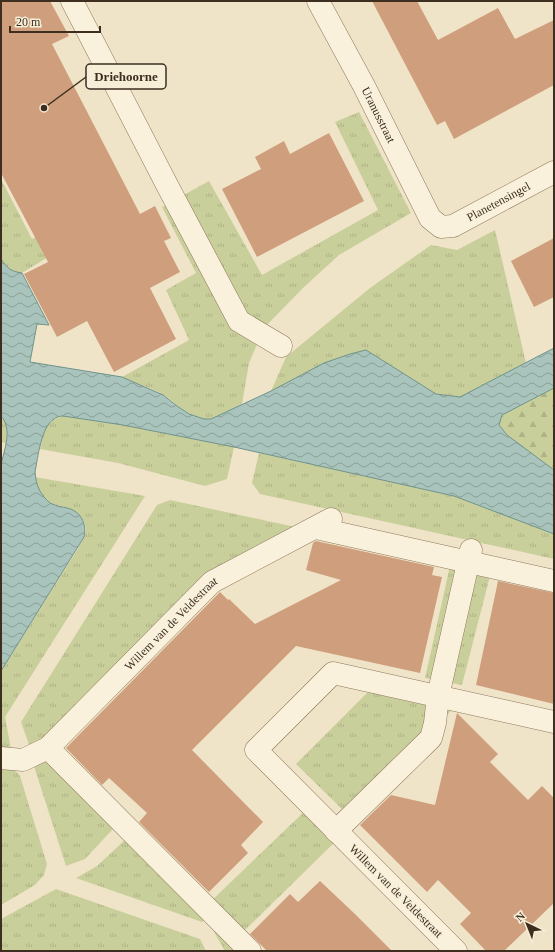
<svg xmlns="http://www.w3.org/2000/svg" width="555" height="952" viewBox="0 0 555 952" font-family="'Times New Roman',serif">
<defs>
<pattern id="grass-tufts" width="24" height="20" patternUnits="userSpaceOnUse"><rect width="24" height="20" fill="#c9cf9b"/><path d="M3 7l-1-3M5 7V3M7 7l1-3M15 17l-1-3M17 17v-4M19 17l1-3" fill="none" stroke="#aeb285"/></pattern>
<pattern id="forest-firs" width="22" height="20" patternUnits="userSpaceOnUse"><rect width="22" height="20" fill="#c9cf9b"/><path d="M5 1l3.5 6h-7zM16 11l3.5 6h-7z" fill="#aeb285"/></pattern>
<pattern id="water-waves" width="16" height="10" patternUnits="userSpaceOnUse"><rect width="16" height="10" fill="#a9c4bc"/><path d="M0 5q4-4 8 0t8 0" fill="none" stroke="#8ba098"/></pattern>
</defs>
<rect width="100%" height="100%" fill="#f0e4c8"/>
<!-- grass -->
<path fill="url(#grass-tufts)" d="M 359,112 L 411,213 L 339,255 L 303,288 L 264,328 L 249,363 L 242,404 C 232,409 221,416 211,419 C 192,423 176,402 162,394 C 149,387 135,383 122,377 L 189,340 L 166,290 L 196,273 L 162,207 L 209,181 L 262,275 L 378,210 L 335,122 Z
M 1,179 L 32,239 L 39,235 L 50,256 L 22,273 C 10,271 8,269 1,259 Z
M 495,230 L 526,363 L 461,397 L 436,394 L 366,350 C 331,358 302,375 271,391 L 286,357 L 370,288 L 431,245 L 457,250 Z
M 1,416 C 8,424 7,434 6,443 L 1,442 Z
M 63,416 L 123,425 L 234,447 L 227,479 L 205,486 L 118,463 L 40,449 C 44,433 44,421 63,416 Z
M 259,453 L 454,496 L 554,534 L 554,559 L 260,494 L 252,483 Z
M 35,477 L 145,496 L 5,717 L 11,749 L 1,749 L 1,671 L 79,547 L 84,537 L 86,530 L 84,521 L 68,508 L 53,504 L 43,496 L 38,488 Z
M 170,500 L 300,528 L 209,577 L 31,750 L 21,722 L 157,505 Z
M 450,566 L 490,576 L 462,685 L 425,678 Z
M 368,692 L 451,711 L 346,813 L 296,764 Z
M 60,748 L 126,815 L 85,859 L 66,866 L 33,763 Z
M 1,764 L 13,768 L 20,776 L 47,864 L 44,875 L 35,885 L 1,905 L 1,839 L 2,837 L 1,821 Z
M 306,810 L 336,841 L 242,933 L 210,902 Z
M 128,837 L 208,916 L 202,922 L 76,878 L 97,866 Z
M 56,889 L 200,939 L 206,951 L 1,951 L 1,919 Z
M 218,927 L 242,951 L 225,951 L 214,932 Z"/>
<!-- forest -->
<path fill="url(#forest-firs)" d="M 554,388 L 554,470 L 507,435 L 499,425 L 501,415 Z"/>
<!-- water -->
<path fill="url(#water-waves)" stroke="#6f938a" d="M 1,259 C 8,269 10,271 22,273 L 49,325 L 37,324 L 30,362 L 122,377 L 163,395 L 177,406 L 189,414 L 204,419 L 211,419 L 271,391 L 324,363 L 350,354 L 366,350 L 436,394 L 460,397 L 554,348 L 554,388 L 502,415 L 499,425 L 507,435 L 554,470 L 554,534 L 454,496 L 234,447 L 123,425 L 63,416 C 60,416 56,417 54,419 C 41,427 38,457 35,472 C 36,485 40,496 52,504 C 57,506 62,507 67,508 C 81,511 87,524 84,537 L 1,671 L 1,465 C 4,450 13,429 1,416 Z"/>
<!-- building -->
<path fill="#cf9f7d" d="M 1,1 L 50,1 L 69,36 L 52,44 L 140,214 L 155,206 L 171,238 L 164,241 L 180,272 L 150,288 L 176,339 L 114,372 L 87,321 L 57,337 L 24,274 L 48,262 L 1,173 Z
M 372,1 L 417,1 L 438,40 L 498,8 L 515,39 L 554,20 L 554,85 L 454,139 L 445,121 L 437,125 Z
M 329,133 L 364,201 L 257,257 L 222,189 L 261,169 L 255,157 L 284,141 L 290,154 Z
M 554,238 L 554,297 L 534,307 L 511,261 Z
M 316,541 L 434,567 L 432,575 L 442,577 L 420,673 L 296,646 L 192,750 L 263,822 L 241,845 L 248,853 L 209,892 L 139,822 L 147,813 L 109,778 L 102,785 L 66,748 L 220,592 L 228,600 L 229,599 L 255,624 L 341,580 L 306,570 L 313,543 Z
M 498,581 L 554,593 L 554,704 L 476,685 Z
M 457,713 L 498,754 L 490,762 L 528,800 L 542,786 L 554,798 L 554,903 L 504,951 L 486,951 L 460,924 L 471,913 L 438,880 L 427,892 L 360,825 L 391,795 L 435,805 Z
M 320,881 L 355,914 L 392,951 L 267,951 L 250,934 L 290,894 L 298,902 Z"/>
<g fill="none" stroke-linecap="round" stroke-linejoin="round">
<!-- street casing -->
<g stroke="#8d765c" stroke-width="23">
<g id="street">
<path d="M 72,1 L 167,185 L 239,321 L 281,346"/>
<path id="s1" d="M 318,1 L 364,86 L 430,218 L 441,227 L 453,226 L 554,172"/>
<path d="M 316,528 L 554,581"/>
<path d="M 48,748 L 250,951"/>
<path id="s2" d="M 1,758 L 23,760 L 48,748 L 212,582 L 331,519"/>
<path d="M 336,831 L 431,738 L 435,723 L 438,696 L 471,550"/>
<path d="M 456,951 L 256,750 L 333,673 L 554,722"/>
</g>
</g>
<!-- street -->
<use href="#street" stroke="#faf1dc" stroke-width="22"/>
</g>
<g text-anchor="middle" dominant-baseline="central" stroke-width="3" stroke-linejoin="round" paint-order="stroke">
<!-- street labels -->
<g font-size="12" fill="#3d2e20" stroke="#f7eed8">
<text stroke="none"><textPath href="#s1" startOffset="129">Uranusstraat</textPath></text>
<text stroke="none"><textPath href="#s1" startOffset="322">Planetensingel</textPath></text>
<text stroke="none"><textPath href="#s2" startOffset="225">Willem van de Veldestraat</textPath></text>
<text transform="translate(396 891) rotate(45)">Willem van de Veldestraat</text>
</g>
</g>
<!-- callouts -->
<path fill="none" stroke="#3d2e20" stroke-width="1.5" d="M44 108L86 77"/>
<circle fill="#3d2e20" stroke="#f7eed8" stroke-width="1.5" cx="44" cy="108" r="4"/>
<rect fill="#f7eed8" stroke="#3d2e20" stroke-width="1.5" x="86" y="64" width="80" height="25" rx="4"/>
<g font-size="13" text-anchor="middle" font-weight="bold" fill="#3d2e20">
<text x="126" y="81">Driehoorne</text>
</g>
<!-- border -->
<rect width="555" height="952" fill="none" stroke="#3d2e20" stroke-width="4"/>
<!-- north arrow -->
<g transform="translate(527 924) rotate(317)" stroke="#f7eed8" stroke-width="3" paint-order="stroke">
<path d="M0-3L7 15L0 10L-7 15Z" fill="#3d2e20"/>
<text y="-6" font-size="11" font-weight="bold" text-anchor="middle" fill="#3d2e20">N</text>
</g>
<!-- scale -->
<path d="M10 26v6h90v-6" fill="none" stroke="#3d2e20" stroke-width="2"/>
<text x="16" y="26" font-size="12" fill="#3d2e20" stroke="#f7eed8" stroke-width="3" paint-order="stroke">20 m</text>
</svg>
